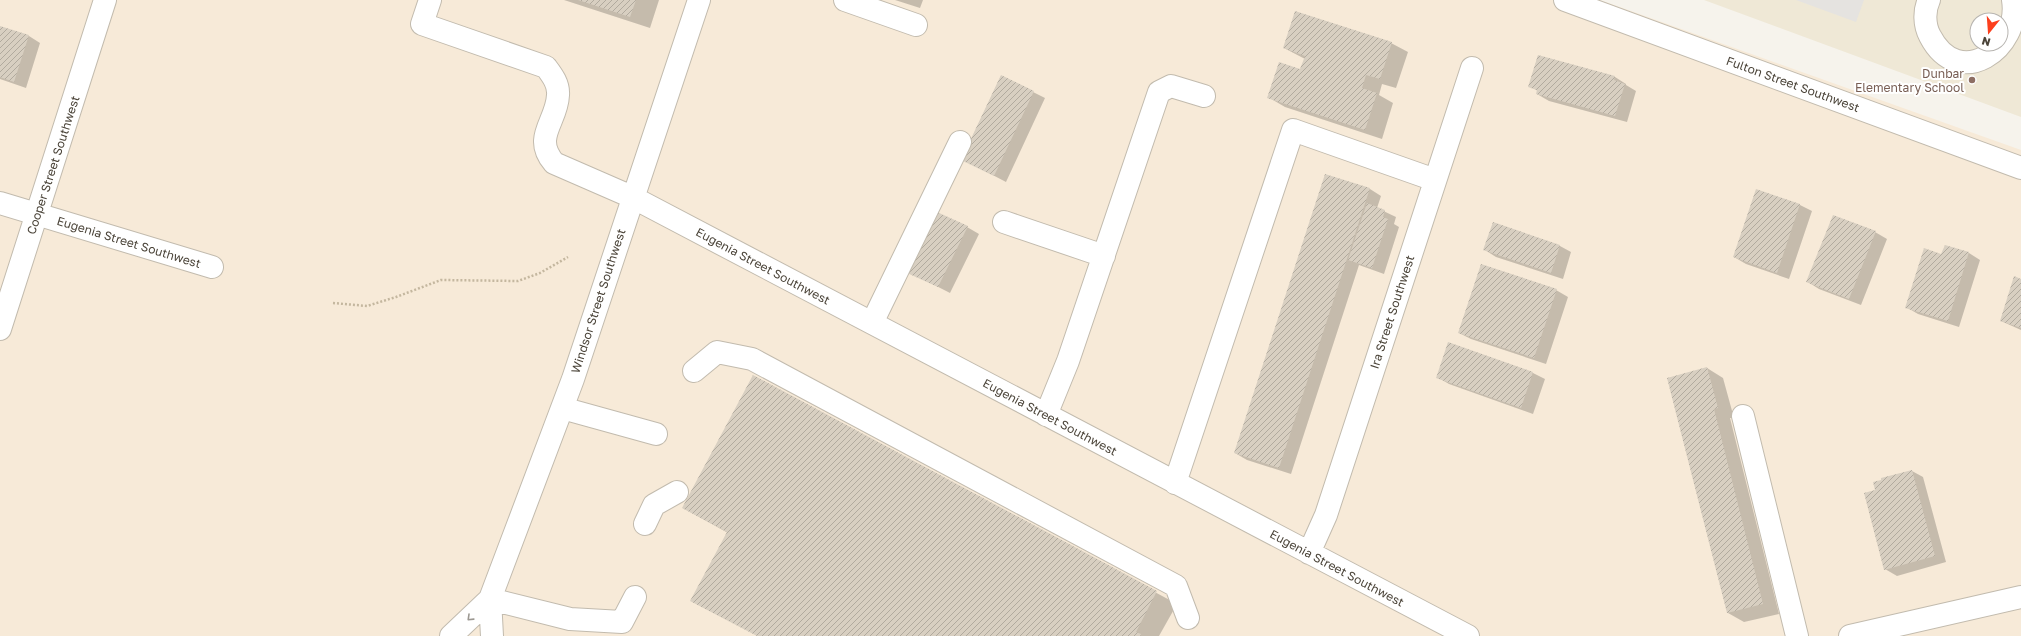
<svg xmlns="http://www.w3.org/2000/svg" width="2021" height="636" viewBox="0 0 2021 636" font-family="'Golos Text',sans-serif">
<defs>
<pattern id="building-hatch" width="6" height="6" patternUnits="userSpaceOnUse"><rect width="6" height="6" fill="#d8cfc1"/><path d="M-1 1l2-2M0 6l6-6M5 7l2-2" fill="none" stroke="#b1aa9e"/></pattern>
</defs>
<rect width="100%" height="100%" fill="#f6f3ec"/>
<!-- commercial -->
<path fill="#f7ead8" d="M 0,0 L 1600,0 L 2021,150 L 2021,636 L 0,636 Z"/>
<!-- education -->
<path fill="#efe8d6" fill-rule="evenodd" d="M 1704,0 L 2021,0 L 2021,117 ZM 1977,20 L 2001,20 L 2001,44 L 1977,44 Z"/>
<!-- parking -->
<path fill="#e5e3e0" d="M 1796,0 L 1864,0 L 1856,22 Z"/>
<!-- shadow -->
<path fill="#0003" d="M 564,0 L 659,0 L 650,28 Z
M 895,0 L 923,0 L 920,8 Z
M 0,27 L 29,36 L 40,43 L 26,88 L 0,79 Z
M 1391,43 L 1408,52 L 1396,88 L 1382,84 L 1379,95 L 1393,103 L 1382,139 L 1285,107 L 1268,97 L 1301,70 L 1305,59 L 1284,48 Z
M 1538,56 L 1615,77 L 1626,84 L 1626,85 L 1636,91 L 1627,122 L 1549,101 L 1537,94 L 1538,91 L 1529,86 Z
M 1001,76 L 1045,98 L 1006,182 L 962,159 Z
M 1326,175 L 1370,189 L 1381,196 L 1377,208 L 1396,217 L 1394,224 L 1399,227 L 1384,274 L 1359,265 L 1291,474 L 1247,460 L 1235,453 Z
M 1757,190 L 1800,205 L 1812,211 L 1789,279 L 1746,264 L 1734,257 Z
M 1494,223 L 1560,246 L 1571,252 L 1563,279 L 1496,257 L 1485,250 Z
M 967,227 L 979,234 L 950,293 L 909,272 Z
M 1875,232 L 1887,239 L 1861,305 L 1819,289 L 1808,282 Z
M 1945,246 L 1969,253 L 1980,260 L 1959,327 L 1918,314 L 1906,307 L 1942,255 Z
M 2021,280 L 2021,330 L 2001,321 Z
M 1556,290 L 1568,297 L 1546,364 L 1471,339 L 1459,333 Z
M 1449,343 L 1533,373 L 1545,379 L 1533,414 L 1449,384 L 1437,377 Z
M 1707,368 L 1723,378 L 1734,418 L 1730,418 L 1779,614 L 1744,622 L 1728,613 L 1669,378 Z
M 754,376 L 1177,604 L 1159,636 L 757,636 L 728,533 L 683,508 Z
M 1912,471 L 1923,477 L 1946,562 L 1897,576 L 1885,569 L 1876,491 Z"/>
<!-- building -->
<path fill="url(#building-hatch)" d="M 578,0 L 636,0 L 630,17 Z
M 1295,11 L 1392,42 L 1380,79 L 1366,75 L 1362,88 L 1377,93 L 1365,130 L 1267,98 L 1279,62 L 1300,69 L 1305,56 L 1283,48 Z
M 0,26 L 29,35 L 14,82 L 0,77 Z
M 1538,55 L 1615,76 L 1614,80 L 1625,84 L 1615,116 L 1536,94 L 1537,90 L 1528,87 Z
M 1001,75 L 1034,91 L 994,176 L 961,160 Z
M 1325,174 L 1370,188 L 1279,468 L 1234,453 Z
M 1756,189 L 1800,204 L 1777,273 L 1733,257 Z
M 1367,203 L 1385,210 L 1383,217 L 1388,219 L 1372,268 L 1348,260 Z
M 937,212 L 968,226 L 938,287 L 907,273 Z
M 1833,215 L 1876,231 L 1849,299 L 1806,282 Z
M 1493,222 L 1560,245 L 1551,273 L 1483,250 Z
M 1945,245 L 1969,252 L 1948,321 L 1905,308 L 1924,248 L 1941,254 Z
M 1481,264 L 1557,289 L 1534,358 L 1458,333 Z
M 2014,276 L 2021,279 L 2021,328 L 2000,321 Z
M 1448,342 L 1533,372 L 1521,408 L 1436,378 Z
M 1707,367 L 1718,408 L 1714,409 L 1763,604 L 1727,613 L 1667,378 Z
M 753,375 L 1157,591 L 1136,632 L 1141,634 L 1140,636 L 757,636 L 690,601 L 727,532 L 682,508 Z
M 1912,470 L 1935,556 L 1884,570 L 1864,493 L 1875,490 L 1873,482 L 1881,480 L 1881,478 Z"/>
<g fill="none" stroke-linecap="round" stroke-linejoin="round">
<!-- minor casing -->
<g stroke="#c2bbae" stroke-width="24">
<path id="minor" d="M 430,0 L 422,24 L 546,67 C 552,75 559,84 558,95 C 557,122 532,137 554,163 L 632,197 L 1468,636
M 845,0 L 916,25
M 1565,0 L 2021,168
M 1929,0 C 1924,10 1924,25 1930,36 C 1959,92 2021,48 2013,0
M 0,203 L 212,267
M 1004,222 L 1104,256
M 872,323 L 960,142
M 0,329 L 105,0
M 694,371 L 717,352 L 752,359 L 1176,586 L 1188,618
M 562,408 L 656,434
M 1046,415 L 1068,361 L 1159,92 L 1171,86 L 1204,96
M 1743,416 L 1797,636
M 1175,483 L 1293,130 L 1435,180
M 645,524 L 654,505 L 677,492
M 1309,553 L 1326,515 L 1472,68
M 490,599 L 570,619 L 622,622 L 635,597
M 451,636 L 490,599
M 492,636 L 490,599 L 573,379 L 699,0
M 1850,636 L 2021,597"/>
</g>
<!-- path -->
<path stroke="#c4b79f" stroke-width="2.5" stroke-dasharray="2 2" stroke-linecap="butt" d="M 333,303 L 367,306 L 396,297 L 441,280 L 518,281 L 540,273 L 568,257"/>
<!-- minor -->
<use href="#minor" stroke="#fff" stroke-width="22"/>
</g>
<!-- one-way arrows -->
<defs><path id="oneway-chevron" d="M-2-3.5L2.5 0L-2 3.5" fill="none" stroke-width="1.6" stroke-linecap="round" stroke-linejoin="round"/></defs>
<use stroke="#9c9892" href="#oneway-chevron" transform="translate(470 618) rotate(136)"/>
<!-- markers -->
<circle fill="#8d6e63" stroke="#fff" stroke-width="1.5" cx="1972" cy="80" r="4"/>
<g text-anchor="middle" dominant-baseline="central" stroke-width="4" stroke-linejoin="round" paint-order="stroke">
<!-- education labels -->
<g font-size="12" fill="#785e54" stroke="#fff" text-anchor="end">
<text x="1964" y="73">Dunbar<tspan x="1964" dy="14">Elementary School</tspan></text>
</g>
<!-- street labels -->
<g font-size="12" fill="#4b4439" stroke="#fff">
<text transform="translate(1793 84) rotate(20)">Fulton Street Southwest</text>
<text transform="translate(53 165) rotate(-72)">Cooper Street Southwest</text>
<text transform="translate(129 242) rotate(17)">Eugenia Street Southwest</text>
<text transform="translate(763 266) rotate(28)">Eugenia Street Southwest</text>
<text transform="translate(598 301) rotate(-72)">Windsor Street Southwest</text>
<text transform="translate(1392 312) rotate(-72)">Ira Street Southwest</text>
<text transform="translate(1050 417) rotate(28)">Eugenia Street Southwest</text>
<text transform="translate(1337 568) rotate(28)">Eugenia Street Southwest</text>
</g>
</g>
<!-- north arrow -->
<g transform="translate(1989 32) rotate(197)"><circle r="19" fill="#ffffff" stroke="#b7b4b0"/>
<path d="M0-3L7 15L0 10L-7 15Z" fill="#fc3f1d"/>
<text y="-6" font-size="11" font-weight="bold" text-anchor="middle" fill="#4b4439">N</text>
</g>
</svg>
